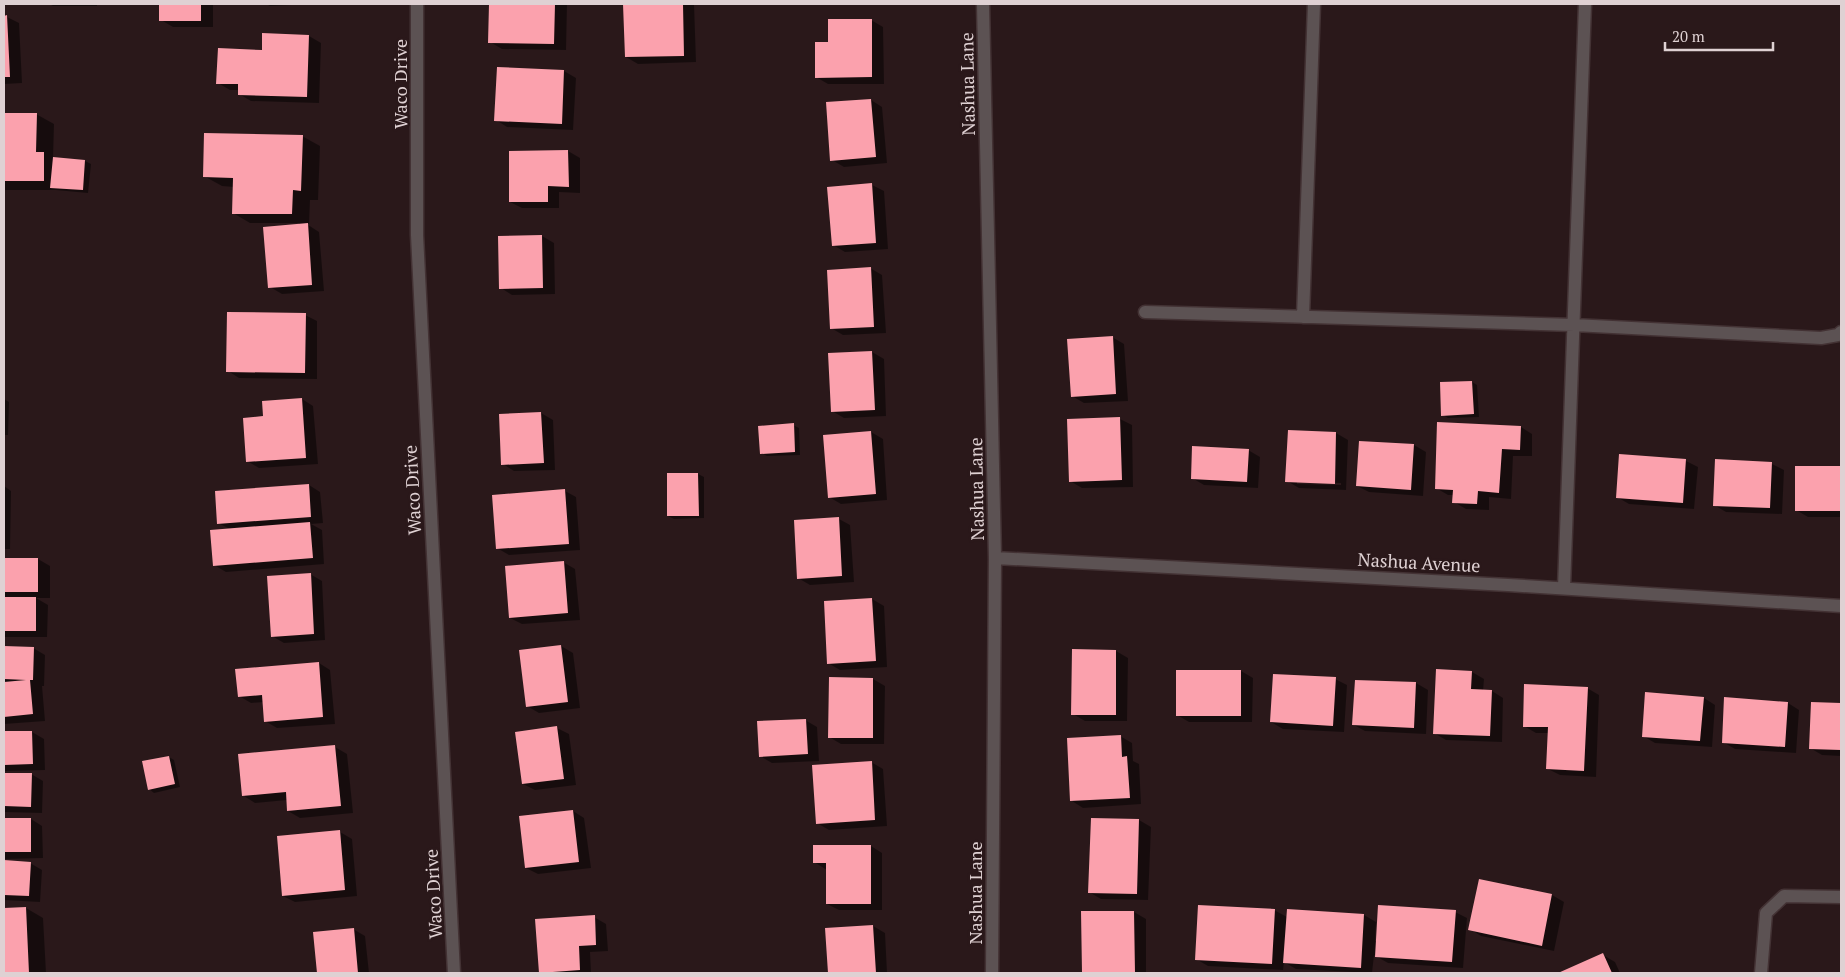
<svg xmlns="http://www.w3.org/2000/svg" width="1845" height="977" viewBox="0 0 1845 977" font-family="'PT Serif',serif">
<rect width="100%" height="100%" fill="#2a181a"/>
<!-- shadow -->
<path fill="#0007" fill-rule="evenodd" d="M 49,4 L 97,4 L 97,6 L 53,6 Z
M 160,4 L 213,4 L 213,27 L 173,27 L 161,20 Z
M 266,4 L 312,4 L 270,6 Z
M 491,4 L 567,4 L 566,50 L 502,49 L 490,42 Z
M 624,4 L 694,4 L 696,62 L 638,64 L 626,57 Z
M 4,17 L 7,17 L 19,23 L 22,83 L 4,84 Z
M 871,20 L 883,27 L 884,84 L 828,84 L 816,77 Z
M 309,36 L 321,43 L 319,103 L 251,101 L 239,94 L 239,90 L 230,90 L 218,83 L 264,51 Z
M 498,68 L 564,71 L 576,78 L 573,130 L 507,127 L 496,120 Z
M 871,100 L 882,107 L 887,163 L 844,167 L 832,160 Z
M 4,114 L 36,114 L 54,124 L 53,158 L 85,161 L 91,164 L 88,193 L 56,190 L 4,190 Z
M 302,136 L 320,146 L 318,200 L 310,200 L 309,224 L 305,223 L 319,232 L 324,291 L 282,294 L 270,287 L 299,223 L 250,223 L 233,213 L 234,187 L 222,186 L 204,176 Z
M 568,151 L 580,158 L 580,193 L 559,192 L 559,208 L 522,208 L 510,202 Z
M 872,185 L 884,191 L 888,249 L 845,252 L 833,245 Z
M 542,236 L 554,243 L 555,294 L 512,295 L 501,288 Z
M 870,268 L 882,275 L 886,333 L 843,335 L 831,328 Z
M 305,315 L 317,321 L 317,379 L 239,378 L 228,371 Z
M 1112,337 L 1124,344 L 1128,401 L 1084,403 L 1072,396 Z
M 872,352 L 884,359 L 886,416 L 844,418 L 832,411 Z
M 1472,382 L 1477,385 L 1479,417 L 1448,418 L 1443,415 Z
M 4,399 L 9,402 L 8,435 L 4,435 Z
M 302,399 L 313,406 L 318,464 L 259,468 L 247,461 L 264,418 Z
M 541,413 L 553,420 L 555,470 L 514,471 L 503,464 Z
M 1120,419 L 1132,425 L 1133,487 L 1082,488 L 1070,481 Z
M 793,425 L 799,428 L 800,455 L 767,456 L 761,453 Z
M 1521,427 L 1532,434 L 1532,456 L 1513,456 L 1511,499 L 1489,497 L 1489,510 L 1466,509 L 1454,502 L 1454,495 L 1448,495 L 1436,488 Z
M 1289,431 L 1336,433 L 1348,440 L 1346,490 L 1299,488 L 1287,481 ZM 1297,481 L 1341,483 L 1341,485 L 1297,484 Z
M 871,432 L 883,439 L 887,500 L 841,504 L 829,497 L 825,436 Z
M 1414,445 L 1426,452 L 1423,496 L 1369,492 L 1357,486 Z
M 1248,450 L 1260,457 L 1258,488 L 1204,485 L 1192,478 Z
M 1621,455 L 1686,461 L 1698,467 L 1694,509 L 1629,504 L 1617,497 Z
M 1717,461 L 1772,464 L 1784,470 L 1782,514 L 1726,512 L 1714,505 Z
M 1796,467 L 1841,467 L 1841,517 L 1808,517 L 1796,510 Z
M 698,474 L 704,477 L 704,518 L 674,519 L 668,516 L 668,475 Z
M 309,485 L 320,492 L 323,523 L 311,524 L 322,530 L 324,564 L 226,572 L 214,565 L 230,529 L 218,523 Z
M 4,486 L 11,491 L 10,549 L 4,549 Z
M 565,491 L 576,497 L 580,550 L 509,555 L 497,548 Z
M 839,519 L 850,525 L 854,582 L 810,585 L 798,578 Z
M 4,559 L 38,559 L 50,566 L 50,598 L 36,598 L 48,605 L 47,637 L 4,637 Z
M 563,562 L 575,569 L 580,620 L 522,624 L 510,618 Z
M 310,574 L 322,581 L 325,640 L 284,643 L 272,636 Z
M 872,599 L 884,606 L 887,667 L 840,670 L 828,663 Z
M 561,646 L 573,653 L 580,708 L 539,713 L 527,706 L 520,651 Z
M 4,647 L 33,648 L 45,655 L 44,686 L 42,686 L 45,721 L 4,724 Z
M 1073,651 L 1116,651 L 1128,658 L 1127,721 L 1085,721 L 1073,714 Z
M 319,663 L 330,670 L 335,724 L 277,728 L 265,721 L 264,702 L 251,703 L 239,696 Z
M 1241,671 L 1253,678 L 1252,722 L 1189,722 L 1177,715 Z
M 1472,672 L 1484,679 L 1483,691 L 1492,691 L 1503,698 L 1502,742 L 1446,740 L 1434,733 Z
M 873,679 L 885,686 L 884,744 L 841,744 L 829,737 Z
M 1335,679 L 1347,685 L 1344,732 L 1283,729 L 1271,722 Z
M 1416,683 L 1428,690 L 1426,734 L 1365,731 L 1354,725 Z
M 1587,688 L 1599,695 L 1596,777 L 1560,775 L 1548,769 L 1549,733 L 1536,733 L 1524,726 Z
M 1704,698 L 1715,705 L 1712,747 L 1655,743 L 1643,736 Z
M 1788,703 L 1799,710 L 1796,753 L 1735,749 L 1723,742 Z
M 1812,703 L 1841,705 L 1841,756 L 1822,755 L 1810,748 Z
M 805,720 L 817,727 L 819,761 L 772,763 L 760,756 Z
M 557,728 L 569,734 L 576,785 L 535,790 L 523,784 Z
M 4,732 L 32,732 L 44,739 L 45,770 L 4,771 Z
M 1120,736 L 1132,743 L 1133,761 L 1139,764 L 1141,804 L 1083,808 L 1072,801 Z
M 335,747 L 347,754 L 353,813 L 300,818 L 288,811 L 287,800 L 255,803 L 244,796 Z
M 169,757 L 174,760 L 180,787 L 154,793 L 149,789 Z
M 871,762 L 883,769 L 887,826 L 829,830 L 817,823 Z
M 4,774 L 31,774 L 43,781 L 42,813 L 4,812 Z
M 573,811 L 584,818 L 591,868 L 538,874 L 526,868 Z
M 31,819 L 42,826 L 43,858 L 4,859 L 4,820 Z
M 1139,820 L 1151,827 L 1148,900 L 1101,899 L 1089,892 Z
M 340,832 L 352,839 L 357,896 L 295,902 L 283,896 Z
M 871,846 L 882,853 L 882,910 L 839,910 L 827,904 L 827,870 L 814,862 Z
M 4,862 L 30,863 L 42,870 L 40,902 L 4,900 Z
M 1480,881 L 1552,895 L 1564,902 L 1554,951 L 1481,936 L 1470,929 Z
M 26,908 L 43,918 L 46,973 L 4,973 L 4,909 Z
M 1274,910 L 1287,917 L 1288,910 L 1364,915 L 1376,922 L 1375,941 L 1377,941 L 1455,912 L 1467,918 L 1463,968 L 1388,963 L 1374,955 L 1372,973 L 1296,969 L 1284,962 L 1283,970 L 1208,966 L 1196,959 Z
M 1134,912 L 1146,919 L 1146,973 L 1083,973 L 1083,913 Z
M 594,917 L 606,924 L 608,951 L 590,952 L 591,973 L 540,972 Z
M 873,926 L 885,933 L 887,973 L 829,973 L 827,929 Z
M 353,929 L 365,936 L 369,973 L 319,973 L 315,933 Z
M 1603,955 L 1615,962 L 1620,973 L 1561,973 Z"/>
<!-- building -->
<path fill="#fba1ad" d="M 159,4 L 201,4 L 201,21 L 159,21 Z
M 489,4 L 555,4 L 554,44 L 488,43 Z
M 623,4 L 683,4 L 684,56 L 625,57 Z
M 7,15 L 10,77 L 4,77 L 4,16 Z
M 828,19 L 872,19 L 872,77 L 815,78 L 815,42 L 828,42 Z
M 262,33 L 309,35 L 307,97 L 238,95 L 238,84 L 216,84 L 218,48 L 262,50 Z
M 497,67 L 564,70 L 562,124 L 494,121 Z
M 871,99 L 876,157 L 830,161 L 826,102 Z
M 4,113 L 37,113 L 36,152 L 44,152 L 44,181 L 4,181 Z
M 204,133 L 303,135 L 301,191 L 293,190 L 292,214 L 232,214 L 233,178 L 203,177 Z
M 568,150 L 569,187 L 548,186 L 548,202 L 509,202 L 509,151 Z
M 53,157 L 85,160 L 83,190 L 50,188 Z
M 872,183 L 876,243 L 832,246 L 827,187 Z
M 308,223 L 312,285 L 268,288 L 263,227 Z
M 542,235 L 543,288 L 499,289 L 498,236 Z
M 871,267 L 874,327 L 830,329 L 827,270 Z
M 227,312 L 306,313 L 305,373 L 226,372 Z
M 1113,336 L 1116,394 L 1071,397 L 1067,339 Z
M 872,351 L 875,410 L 831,412 L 828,353 Z
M 1472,381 L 1474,414 L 1441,416 L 1440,382 Z
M 302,398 L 306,458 L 246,462 L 243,418 L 263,416 L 262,401 Z
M 541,412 L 544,463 L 501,465 L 499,414 Z
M 1120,417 L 1122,480 L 1069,482 L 1067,419 Z
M 1437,422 L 1521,426 L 1520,450 L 1502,449 L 1499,493 L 1478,491 L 1477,504 L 1452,503 L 1453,490 L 1435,489 Z
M 794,423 L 795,452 L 760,454 L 758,426 Z
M 1288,430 L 1336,432 L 1335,484 L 1285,482 Z
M 871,431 L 876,494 L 828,498 L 823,435 Z
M 1359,441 L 1414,444 L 1411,490 L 1356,486 Z
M 1192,446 L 1249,449 L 1247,482 L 1191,479 Z
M 1619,454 L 1686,459 L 1683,503 L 1616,498 Z
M 1715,459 L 1772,462 L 1770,508 L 1713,506 Z
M 1795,466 L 1841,466 L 1841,511 L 1795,511 Z
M 667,473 L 698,473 L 699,516 L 667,516 Z
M 309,484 L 311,517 L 217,524 L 215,491 Z
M 565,489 L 569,544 L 496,549 L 492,495 Z
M 839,517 L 842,576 L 797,579 L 794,520 Z
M 310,522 L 313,558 L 213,566 L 210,530 Z
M 4,558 L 38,558 L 38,592 L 4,592 Z
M 564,561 L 568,613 L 509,618 L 505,566 Z
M 311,573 L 314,634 L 271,637 L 267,576 Z
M 4,597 L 36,597 L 36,631 L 4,631 Z
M 872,598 L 876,661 L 827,664 L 824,601 Z
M 561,645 L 568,702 L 526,707 L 519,650 Z
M 4,646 L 34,647 L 33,680 L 30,680 L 33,714 L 4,717 L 4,682 L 26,680 L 4,679 Z
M 1072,649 L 1116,650 L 1116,715 L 1071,715 Z
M 319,662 L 323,717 L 264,722 L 262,695 L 238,697 L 235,669 Z
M 1436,669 L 1472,671 L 1471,689 L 1492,690 L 1490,736 L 1433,734 Z
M 1176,670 L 1241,670 L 1241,716 L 1176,716 Z
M 1273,674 L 1336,677 L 1333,726 L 1270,722 Z
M 829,677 L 873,678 L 873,738 L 828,738 Z
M 1355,680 L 1416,682 L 1414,728 L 1352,725 Z
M 1524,684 L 1588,687 L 1584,771 L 1546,769 L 1548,727 L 1523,727 Z
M 1645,692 L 1704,697 L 1700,741 L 1642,737 Z
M 1724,697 L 1788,702 L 1785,747 L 1722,743 Z
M 1811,702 L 1841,703 L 1841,750 L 1809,749 Z
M 806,719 L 808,754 L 759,757 L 757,721 Z
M 557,726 L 564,779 L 522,784 L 515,732 Z
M 4,731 L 32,731 L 33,764 L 4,765 Z
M 1121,735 L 1122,757 L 1127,756 L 1130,798 L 1070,801 L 1067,738 Z
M 335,745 L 341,806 L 287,811 L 286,792 L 242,796 L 238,754 Z
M 169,756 L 175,784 L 148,790 L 142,761 Z
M 872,761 L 875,820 L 816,824 L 812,765 Z
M 4,773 L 32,773 L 31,807 L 4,806 Z
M 573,810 L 579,862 L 525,868 L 519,816 Z
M 4,818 L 31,818 L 31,852 L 4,852 Z
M 1091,818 L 1139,819 L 1137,894 L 1088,893 Z
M 340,830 L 345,890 L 282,896 L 277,836 Z
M 813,845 L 871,845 L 871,904 L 826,904 L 826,863 L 813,863 Z
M 4,860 L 31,862 L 29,896 L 4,895 Z
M 1479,879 L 1552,894 L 1542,946 L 1468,930 Z
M 1198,905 L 1275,909 L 1272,964 L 1195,960 Z
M 1378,905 L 1456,910 L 1452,962 L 1375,957 Z
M 26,907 L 29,973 L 4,973 L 4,908 Z
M 1287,909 L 1364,914 L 1361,968 L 1283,963 Z
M 1081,911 L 1134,911 L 1135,973 L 1082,973 Z
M 595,915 L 596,945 L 579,946 L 580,970 L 539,973 L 535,919 Z
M 873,925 L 876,973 L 828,973 L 825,928 Z
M 354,928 L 358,973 L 317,973 L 313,932 Z
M 1603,953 L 1612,973 L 1558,973 Z"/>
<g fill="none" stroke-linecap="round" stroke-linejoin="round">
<!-- lane casing -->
<g stroke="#433234" stroke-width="15">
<path id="lane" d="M 1761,973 L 1766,913 L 1784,896 L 1841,897"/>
</g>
<!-- street casing -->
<g stroke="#433234" stroke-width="15">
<path id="street" d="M 417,4 L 417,235 L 454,973
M 983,4 L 995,558 L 992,973
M 1145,312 L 1574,325 L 1821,338 L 1838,335 L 1841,332
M 1303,317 L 1314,4
M 995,558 L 1508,585 L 1841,606
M 1564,588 L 1585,4"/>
</g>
<!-- lane -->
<use href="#lane" stroke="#5c5253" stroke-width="12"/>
<!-- street -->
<use href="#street" stroke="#5c5253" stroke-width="12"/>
</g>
<g text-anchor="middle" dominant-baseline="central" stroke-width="5" stroke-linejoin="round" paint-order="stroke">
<!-- street labels -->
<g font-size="18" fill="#dfd1d3" stroke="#2a181a">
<text transform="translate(400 84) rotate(-90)">Waco Drive</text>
<text transform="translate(967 84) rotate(-91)">Nashua Lane</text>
<text transform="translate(976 489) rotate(-91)">Nashua Lane</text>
<text transform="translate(412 490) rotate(-93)">Waco Drive</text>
<text transform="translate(1419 562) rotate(3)">Nashua Avenue</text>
<text transform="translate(975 893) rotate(-90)">Nashua Lane</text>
<text transform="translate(433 894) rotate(-93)">Waco Drive</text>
</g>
</g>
<!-- border -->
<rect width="1845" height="977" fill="none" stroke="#dfd1d3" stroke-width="10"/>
<!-- scale -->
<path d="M1665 42v8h108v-8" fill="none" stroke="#dfd1d3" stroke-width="2.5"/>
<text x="1672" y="42" font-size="15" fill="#dfd1d3" stroke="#2a181a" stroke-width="4" paint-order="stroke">20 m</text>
</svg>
